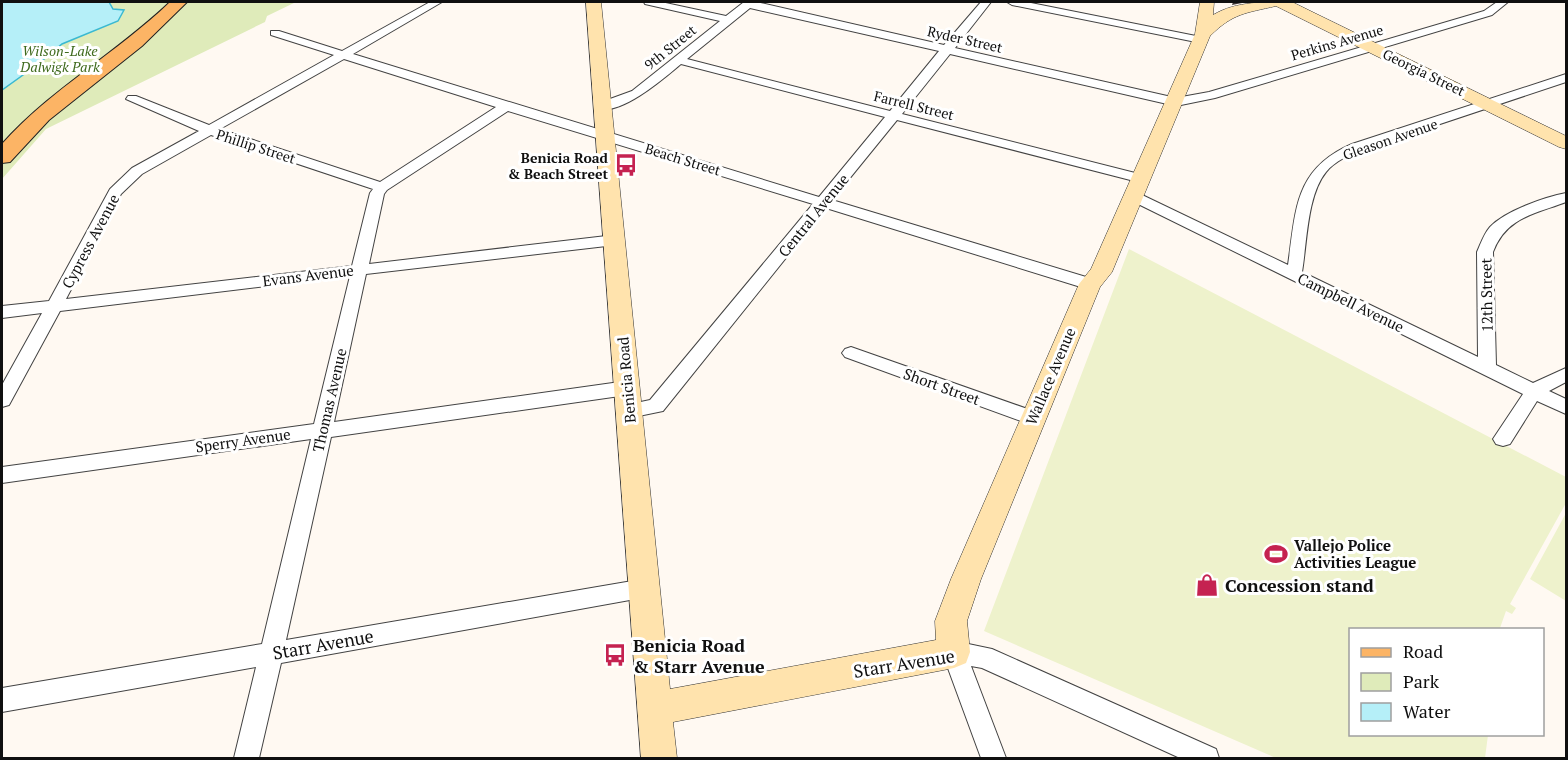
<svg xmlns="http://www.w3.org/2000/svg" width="1568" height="760" viewBox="0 0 1568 760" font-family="'PT Serif',serif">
<rect width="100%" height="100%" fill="#fff9f2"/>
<!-- green -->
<path fill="#dfebba" d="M 2,2 L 296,2 L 267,16 L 265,22 L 46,129 L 2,179 Z"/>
<!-- pitch -->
<path fill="#eef2cc" d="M 1129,249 L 1566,477 L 1566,503 L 1510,604 L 1516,608 L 1512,614 L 1506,611 L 1500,628 L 1502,629 L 1350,630 L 1350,734 L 1488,735 L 1485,758 L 1276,758 L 984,631 Z
M 1566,513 L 1566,601 L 1530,579 Z"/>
<!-- water -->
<path fill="#b5eff8" stroke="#3ab9d1" stroke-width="1.5" d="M 2,2 L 109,2 L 113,9 L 124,10 L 118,21 L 62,44 L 37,65 L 2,90 Z"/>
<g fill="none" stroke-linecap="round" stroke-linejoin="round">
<!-- street casing -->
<g stroke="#434343" stroke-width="2">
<path id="street" d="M 430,2 L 442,2 L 353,54 L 819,197 L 885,117 L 681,64 C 663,79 623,114 599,109 L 597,106 L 599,103 L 632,91 L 720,21 L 645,4 L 644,2 L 661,2 L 726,16 L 744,2 L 756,2 L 944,45 L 981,2 L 991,2 L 955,48 L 1176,98 L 1209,92 L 1484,11 L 1497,2 L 1508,2 L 1492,15 L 1215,98 L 1176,106 L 950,54 L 902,114 L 1147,176 L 1149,179 L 1142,183 L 897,120 L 832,200 L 1096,280 L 1098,284 L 1096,288 L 1084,288 L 826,208 L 663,411 L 629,418 L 622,416 L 620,411 L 622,406 L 650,400 L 813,204 L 508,111 L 387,190 L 384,194 L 369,264 L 615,235 L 623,240 L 615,245 L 366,274 L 334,422 L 627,381 L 633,383 L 636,388 L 633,393 L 627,395 L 331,437 L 286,640 L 644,579 L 652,582 L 655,589 L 652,596 L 281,663 L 259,758 L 234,758 L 256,667 L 2,712 L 2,688 L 262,644 L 311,439 L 2,483 L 2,467 L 314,424 L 350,276 L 60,311 L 9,405 L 2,407 L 2,385 L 42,313 L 2,318 L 2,306 L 49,301 L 110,189 L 132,168 L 199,131 L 126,99 L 128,96 L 136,96 L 209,125 L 334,55 L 271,35 L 271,31 L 279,31 L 342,51 ZM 750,8 L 939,51 L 890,111 L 687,59 ZM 344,59 L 496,107 L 380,182 L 220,129 ZM 211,135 L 373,189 L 370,193 L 352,266 L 66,299 L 121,194 L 142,174 Z
M 1007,2 L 1026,2 L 1201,37 L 1207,40 L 1201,43 L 1012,5 Z
M 1566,74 L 1566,82 L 1362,150 C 1349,155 1335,161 1326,172 C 1307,195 1307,243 1302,272 L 1478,357 L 1477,252 C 1481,243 1484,234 1490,227 C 1505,211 1545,197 1566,193 L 1566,202 C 1535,214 1506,217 1493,252 L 1496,365 L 1533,383 L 1566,368 L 1566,382 L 1549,391 L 1566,399 L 1566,414 L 1537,401 L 1510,444 L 1503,446 L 1496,444 L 1493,439 L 1523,394 L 1130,200 L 1128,197 L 1130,194 L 1140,194 L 1288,265 C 1296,210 1294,169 1352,144 Z
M 851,347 L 1039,413 L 1041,418 L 1039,423 L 1032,425 L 845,357 L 842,353 L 845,349 Z
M 954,641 L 992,649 L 1216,749 L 1219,758 L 1180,758 L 982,668 L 971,666 L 1006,758 L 981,758 L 942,652 L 946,644 Z"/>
</g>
<!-- secondary casing -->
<g stroke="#323232" stroke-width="1">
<path id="secondary" d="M 586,2 L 601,2 L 670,689 L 936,640 L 935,621 L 951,579 L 1079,284 L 1091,269 L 1195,34 L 1200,2 L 1214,2 L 1213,15 C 1236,1 1266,2 1292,2 L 1566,136 L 1566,149 L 1559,147 L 1276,6 C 1246,13 1233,13 1210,36 L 1112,272 L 1100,287 L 981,579 L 967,621 L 970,652 L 966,663 L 954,668 L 673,722 L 677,758 L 641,758 Z"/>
</g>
<!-- primary casing -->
<g stroke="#212121" stroke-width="2">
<path id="primary" d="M 170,2 L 187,2 L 142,46 L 49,120 L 10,162 L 2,163 L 2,144 C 51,89 117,53 170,2 Z"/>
</g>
<!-- street -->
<use href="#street" fill="#fff" fill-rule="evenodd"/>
<!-- secondary -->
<use href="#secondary" fill="#ffe3ad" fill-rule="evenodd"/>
<!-- primary -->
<use href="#primary" fill="#fcb465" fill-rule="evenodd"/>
</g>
<!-- shaded-wall -->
<path fill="#3e3634" d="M 1233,2 L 1247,2 L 1232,5 Z"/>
<!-- icons -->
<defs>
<g id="bus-bare" transform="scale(1.8)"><path d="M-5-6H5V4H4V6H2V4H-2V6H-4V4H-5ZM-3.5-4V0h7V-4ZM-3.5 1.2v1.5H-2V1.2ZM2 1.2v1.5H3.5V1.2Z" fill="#c52251" stroke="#fff" stroke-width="2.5" paint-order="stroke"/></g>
<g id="stadium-bare" transform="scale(1.8)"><path d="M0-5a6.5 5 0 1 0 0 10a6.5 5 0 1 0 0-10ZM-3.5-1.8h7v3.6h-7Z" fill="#c52251" stroke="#fff" stroke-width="2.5" paint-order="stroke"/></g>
<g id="shop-bare" transform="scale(1.8)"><path d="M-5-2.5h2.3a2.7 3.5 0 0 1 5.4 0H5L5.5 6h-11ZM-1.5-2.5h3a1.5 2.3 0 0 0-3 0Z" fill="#c52251" stroke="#fff" stroke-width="2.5" paint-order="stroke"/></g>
</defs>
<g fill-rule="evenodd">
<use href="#bus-bare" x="626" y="165"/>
<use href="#stadium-bare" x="1276" y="554"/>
<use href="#shop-bare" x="1207" y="585"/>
<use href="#bus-bare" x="615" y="655"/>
</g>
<g text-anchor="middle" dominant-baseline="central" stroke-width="6" stroke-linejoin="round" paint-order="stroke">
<!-- far-street labels -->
<g font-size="14" fill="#101010" stroke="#fff">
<text transform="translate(965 39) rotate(13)">Ryder Street</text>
<text transform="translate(1337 42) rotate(-16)">Perkins Avenue</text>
<text transform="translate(670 47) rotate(-39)">9th Street</text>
<text transform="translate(1424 72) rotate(26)">Georgia Street</text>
<text transform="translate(914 105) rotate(14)">Farrell Street</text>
<text transform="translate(1390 139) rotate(-19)">Gleason Avenue</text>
<text transform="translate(256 146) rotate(18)">Phillip Street</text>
<text transform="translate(683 159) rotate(17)">Beach Street</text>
</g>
<!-- far-park labels -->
<g font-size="14" font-style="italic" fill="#3f6a1d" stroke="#fff">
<text x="60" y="50">Wilson-Lake<tspan x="60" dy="16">Dalwigk Park</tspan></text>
</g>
<!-- far-poi labels -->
<g font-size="14" font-weight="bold" fill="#101010" stroke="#fff" text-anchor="end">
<text x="608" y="157">Benicia Road<tspan x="608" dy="16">&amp; Beach Street</tspan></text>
</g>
<!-- street labels -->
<g font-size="15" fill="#101010" stroke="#fff">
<text transform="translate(813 215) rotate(-51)">Central Avenue</text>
<text transform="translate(90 241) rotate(-62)">Cypress Avenue</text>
<text transform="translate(308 275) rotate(-7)">Evans Avenue</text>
<text transform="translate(1486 295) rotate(-91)">12th Street</text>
<text transform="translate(1351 302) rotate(26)">Campbell Avenue</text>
<text transform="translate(1050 376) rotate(-67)">Wallace Avenue</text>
<text transform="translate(626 380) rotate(-95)">Benicia Road</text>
<text transform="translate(942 386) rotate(20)">Short Street</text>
<text transform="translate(329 400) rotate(-77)">Thomas Avenue</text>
<text transform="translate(243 440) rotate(-8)">Sperry Avenue</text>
</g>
<!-- poi labels -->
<g font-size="15" font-weight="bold" fill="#101010" stroke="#fff" text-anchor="start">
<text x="1294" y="545">Vallejo Police<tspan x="1294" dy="17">Activities League</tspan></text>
</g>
<!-- near-poi labels -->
<g font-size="18" font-weight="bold" fill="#101010" stroke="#fff" text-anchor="start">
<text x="1225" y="585">Concession stand</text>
<text x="633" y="645">Benicia Road<tspan x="633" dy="21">&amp; Starr Avenue</tspan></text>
</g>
<!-- near-street labels -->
<g font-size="18" fill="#101010" stroke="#fff">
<text transform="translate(323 644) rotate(-10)">Starr Avenue</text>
<text transform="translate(904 663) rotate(-9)">Starr Avenue</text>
</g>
</g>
<!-- border -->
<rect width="1568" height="760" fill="none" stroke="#101010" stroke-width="6"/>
<!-- legend -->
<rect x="1349" y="628" width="195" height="108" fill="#ffffff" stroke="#9f9f9f" stroke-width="1.5"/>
<rect x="1361" y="648" width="30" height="9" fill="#fcb465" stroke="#9f9f9f" stroke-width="1.5"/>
<text x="1403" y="658" font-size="18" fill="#101010">Road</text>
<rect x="1361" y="673" width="30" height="18" fill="#dfebba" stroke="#9f9f9f" stroke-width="1.5"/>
<text x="1403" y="688" font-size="18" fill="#101010">Park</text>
<rect x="1361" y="703" width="30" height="18" fill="#b5eff8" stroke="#9f9f9f" stroke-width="1.5"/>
<text x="1403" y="718" font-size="18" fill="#101010">Water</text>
</svg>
